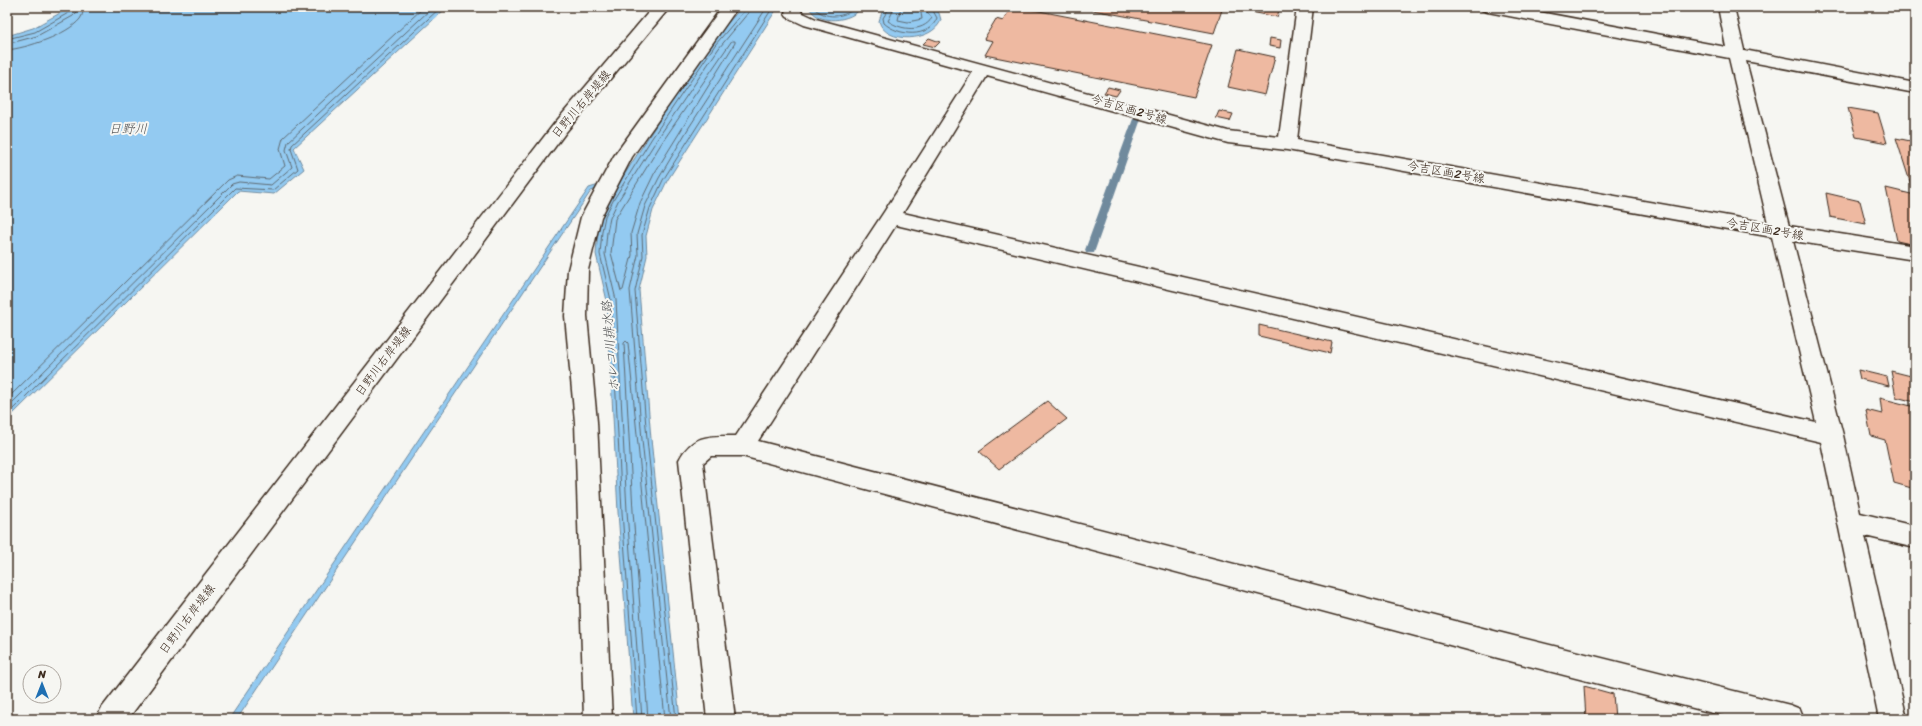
<svg xmlns="http://www.w3.org/2000/svg" width="1922" height="726" viewBox="0 0 1922 726" font-family="Sriracha,'Klee One',sans-serif">
<rect width="100%" height="100%" fill="#f6f6f2"/>
<filter id="ink" filterUnits="userSpaceOnUse"><feTurbulence type="fractalNoise" baseFrequency=".025" numOctaves="2"/><feDisplacementMap in="SourceGraphic" scale="8" xChannelSelector="R" yChannelSelector="G"/><feConvolveMatrix kernelMatrix="1 2 1 2 8 2 1 2 1" color-interpolation-filters="sRGB"/></filter>
<g filter="url(#ink)">
<!-- water -->
<path fill="#93caf1" stroke="#708a9d" d="M 71,7 L 447,7 L 294,148 L 304,169 L 274,194 L 238,191 L 7,420 L 7,36 L 33,28 Z
M 742,7 L 778,7 L 667,181 L 653,210 L 646,236 L 647,256 L 639,290 L 651,439 L 680,719 L 633,719 L 618,512 L 607,301 L 596,254 L 598,230 L 601,215 L 610,197 L 649,136 L 711,42 Z
M 809,7 L 862,7 C 852,22 817,26 809,7 Z
M 889,7 L 932,7 L 939,13 L 941,20 C 933,42 885,45 879,21 L 882,12 Z
M 599,185 L 599,188 L 591,191 L 237,719 L 229,719 L 589,188 Z"/>
<g fill="none" stroke-linecap="round" stroke-linejoin="round">
<!-- shore -->
<path stroke="#5e6a72" stroke-width="1" d="M 813,7 C 825,20 844,18 857,7
M 890,7 L 883,18 L 884,23 C 898,36 929,39 937,18 L 931,7
M 895,7 L 888,21 C 901,30 922,33 932,18 L 927,12 L 926,7
M 901,7 L 898,20 L 908,22 L 922,19 L 920,7
M 7,39 L 35,32 L 70,12 L 73,7
M 732,41 L 735,41 L 735,43 L 654,174 L 640,203 L 631,233 L 632,255 L 623,290 L 621,291 L 611,253 L 615,219 L 661,144 Z
M 7,44 L 37,36 L 73,16 L 77,12 L 78,7
M 7,50 C 27,48 67,35 80,19 C 83,15 83,11 84,7
M 7,399 L 228,180 L 237,176 L 269,179 L 285,166 L 280,149 L 283,138 L 424,7
M 7,408 L 232,184 L 239,182 L 271,185 L 292,167 L 286,150 L 288,142 L 433,7
M 7,415 L 235,188 L 273,190 L 298,169 L 291,149 L 292,145 L 441,7
M 637,719 L 622,512 L 611,300 L 600,254 L 602,231 L 605,216 L 614,199 L 652,138 L 715,45 L 744,11 L 745,7
M 642,719 L 627,511 L 616,300 L 605,254 L 607,232 L 610,218 L 618,201 L 656,141 L 719,48 L 748,13 L 750,7
M 648,719 L 633,511 L 624,343 L 626,341 L 628,343 L 665,719
M 671,719 L 642,440 L 630,290 L 638,255 L 637,234 L 645,206 L 659,178 L 688,129 L 767,7
M 676,719 L 647,439 L 635,291 L 643,256 L 642,235 L 650,208 L 663,180 L 773,7"/>
<!-- stream -->
<path fill="#708a9d" fill-rule="evenodd" d="M 1137,116 L 1141,119 L 1095,250 L 1094,253 L 1086,253 L 1085,250 L 1133,119 Z"/>
</g>
<!-- building -->
<path fill="#eeb9a1" stroke="#3b2a1e" d="M 1011,7 L 1019,7 L 1212,45 L 1194,97 L 985,55 L 993,41 L 984,39 L 996,19 L 1003,21 Z
M 1077,7 L 1223,7 L 1214,33 Z
M 1252,7 L 1280,7 L 1277,17 L 1251,12 Z
M 929,38 L 940,42 L 935,47 L 923,44 Z
M 1270,38 L 1281,40 L 1280,48 L 1269,46 Z
M 1238,49 L 1275,57 L 1265,95 L 1228,87 Z
M 1108,87 L 1120,90 L 1116,96 L 1104,93 Z
M 1848,108 L 1878,113 L 1887,143 L 1856,137 Z
M 1219,111 L 1233,114 L 1230,121 L 1216,118 Z
M 1896,138 L 1915,142 L 1915,185 L 1911,185 Z
M 1886,188 L 1915,195 L 1915,245 L 1897,241 Z
M 1826,193 L 1860,201 L 1866,224 L 1830,217 Z
M 1259,325 L 1332,342 L 1330,353 L 1259,336 Z
M 1858,370 L 1887,377 L 1889,386 L 1860,379 Z
M 1891,371 L 1915,377 L 1915,402 L 1896,397 Z
M 1880,398 L 1915,407 L 1915,489 L 1894,483 L 1885,440 L 1871,436 L 1866,410 L 1882,414 Z
M 1047,401 L 1067,419 L 999,469 L 979,451 Z
M 1584,686 L 1613,694 L 1615,719 L 1586,719 Z"/>
<g fill="none" stroke-linecap="round" stroke-linejoin="round">
<!-- minor casing -->
<g stroke="#3b2a1e" stroke-width="3">
<path id="minor" d="M 653,7 L 670,7 L 566,132 L 128,719 L 97,719 L 101,709 L 554,124 Z
M 722,7 L 738,7 L 632,157 L 601,217 L 588,270 L 587,316 L 597,422 L 612,719 L 584,719 L 575,422 L 565,316 L 568,270 L 581,217 L 614,156 Z
M 786,7 L 802,7 L 801,12 L 816,19 L 1228,131 L 1279,137 L 1297,7 L 1313,7 L 1297,140 L 1768,223 L 1729,58 L 1488,12 L 1482,10 L 1480,7 L 1513,7 L 1726,47 L 1718,7 L 1734,7 L 1744,50 L 1915,83 L 1915,93 L 1746,61 L 1789,226 L 1915,246 L 1915,260 L 1793,241 L 1843,435 L 1860,513 L 1915,526 L 1915,548 L 1865,536 L 1907,719 L 1879,719 L 1821,442 L 896,225 L 758,441 L 1498,632 L 1790,705 L 1800,709 L 1804,719 L 1736,719 L 1498,658 L 742,456 L 711,456 L 703,463 L 735,719 L 707,719 L 679,460 C 692,434 711,436 736,436 L 884,212 L 973,72 L 804,25 L 787,17 L 785,14 ZM 987,76 L 1228,143 L 1287,150 L 1772,237 L 1816,422 L 903,213 Z"/>
</g>
<!-- minor -->
<use href="#minor" fill="#f6f6f2" fill-rule="evenodd"/>
</g>
</g>
<g text-anchor="middle" dominant-baseline="central" stroke-width="4" stroke-linejoin="round" paint-order="stroke">
<!-- street labels -->
<g font-size="12" fill="#3b2a1e" stroke="#f6f6f2">
<text transform="translate(581 104) rotate(-50)">日野川右岸堤線</text>
<text transform="translate(1129 109) rotate(16)">今吉区画2号線</text>
<text transform="translate(1446 172) rotate(10)">今吉区画2号線</text>
<text transform="translate(1765 229) rotate(10)">今吉区画2号線</text>
<text transform="translate(383 361) rotate(-53)">日野川右岸堤線</text>
<text transform="translate(187 619) rotate(-53)">日野川右岸堤線</text>
</g>
<!-- water labels -->
<g font-size="13" font-style="italic" fill="#515253" stroke="#f6f6f2">
<text x="128" y="128">日野川</text>
<text transform="translate(610 346) rotate(-95)">ホレコ川排水路</text>
</g>
</g>
<!-- margin -->
<rect width="1922" height="726" fill="none" stroke="#f6f6f2" stroke-width="24"/>
<rect x="12" y="12" width="1898" height="702" fill="none" stroke="#3b2a1e" stroke-width="1.5" filter="url(#ink)"/>
<!-- north arrow -->
<g transform="translate(42 684)"><circle r="19" fill="#f6f6f2" stroke="#aba49d"/>
<path d="M0-3L7 15L0 10L-7 15Z" fill="#1f6fb2"/>
<text y="-6" font-size="11" font-weight="bold" text-anchor="middle" fill="#3b2a1e">N</text>
</g>
</svg>
